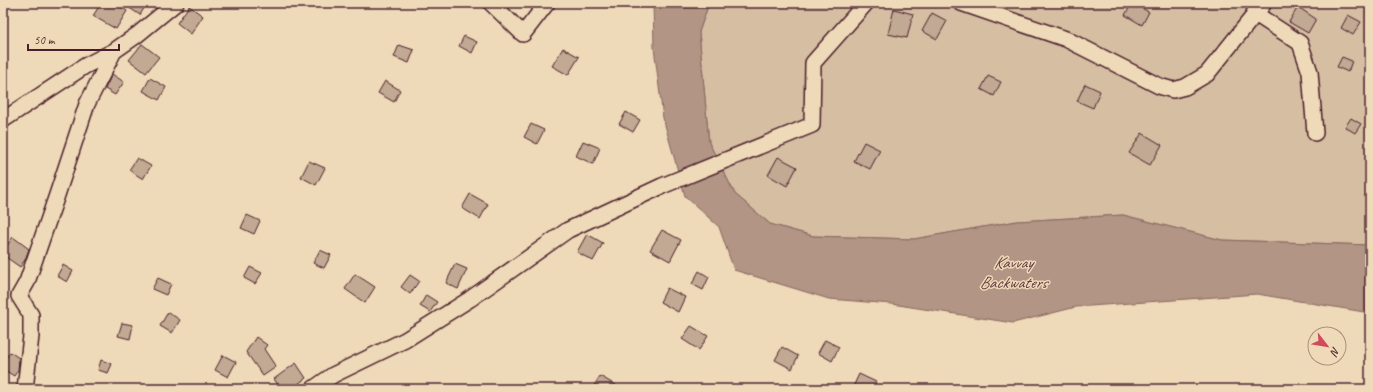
<svg xmlns="http://www.w3.org/2000/svg" width="1373" height="392" viewBox="0 0 1373 392" font-family="Caveat,sans-serif">
<rect width="100%" height="100%" fill="#eedab8"/>
<filter id="ink" filterUnits="userSpaceOnUse"><feTurbulence type="fractalNoise" baseFrequency=".025" numOctaves="2"/><feDisplacementMap in="SourceGraphic" scale="8" xChannelSelector="R" yChannelSelector="G"/><feConvolveMatrix kernelMatrix="1 2 1 2 8 2 1 2 1" color-interpolation-filters="sRGB"/></filter>
<g filter="url(#ink)">
<!-- green -->
<path fill="#d6bea3" stroke="#906e67" d="M 709,3 L 1370,3 L 1370,245 L 1222,240 L 1123,215 L 1017,221 L 914,239 L 813,236 L 770,224 L 735,194 L 709,143 L 699,32 Z"/>
<!-- water -->
<path fill="#b29584" stroke="#886660" d="M 653,3 L 709,3 L 699,32 L 709,143 L 735,194 L 770,224 L 813,236 L 914,239 L 1017,221 L 1123,215 L 1222,240 L 1370,245 L 1370,313 L 1257,294 L 1076,307 L 1013,323 L 892,304 L 829,299 L 734,270 L 719,227 L 685,196 L 663,118 L 654,48 Z"/>
<!-- building -->
<path fill="#c2a993" stroke="#4a1f2b" d="M 101,3 L 114,3 L 127,11 L 116,29 L 93,16 Z
M 122,3 L 147,3 L 140,15 Z
M 1132,3 L 1149,12 L 1142,25 L 1125,15 Z
M 189,6 L 203,16 L 191,34 L 177,23 Z
M 1298,7 L 1316,19 L 1308,33 L 1289,22 Z
M 894,9 L 913,14 L 907,38 L 888,34 Z
M 932,13 L 947,21 L 937,39 L 922,31 Z
M 1348,15 L 1361,22 L 1353,35 L 1341,28 Z
M 464,36 L 477,42 L 472,53 L 459,46 Z
M 142,44 L 159,57 L 146,73 L 129,60 Z
M 399,45 L 414,50 L 409,63 L 394,57 Z
M 563,48 L 579,57 L 568,75 L 552,66 Z
M 1342,57 L 1352,61 L 1348,72 L 1337,67 Z
M 112,74 L 124,82 L 115,95 L 105,89 Z
M 988,76 L 1001,82 L 994,96 L 981,89 Z
M 150,78 L 166,87 L 159,100 L 143,91 Z
M 385,81 L 400,90 L 394,102 L 378,93 Z
M 1085,84 L 1100,91 L 1093,108 L 1077,101 Z
M 626,112 L 640,120 L 633,132 L 619,124 Z
M 1351,118 L 1361,124 L 1355,133 L 1345,127 Z
M 531,124 L 544,130 L 537,144 L 524,137 Z
M 1142,133 L 1162,145 L 1150,165 L 1129,153 Z
M 583,141 L 600,148 L 593,164 L 576,156 Z
M 864,142 L 880,150 L 870,169 L 854,161 Z
M 778,157 L 797,167 L 787,186 L 768,175 Z
M 137,158 L 151,166 L 143,179 L 129,170 Z
M 309,161 L 325,168 L 316,185 L 301,177 Z
M 470,194 L 488,204 L 480,219 L 462,208 Z
M 247,215 L 260,221 L 254,234 L 241,228 Z
M 662,230 L 681,240 L 670,261 L 650,250 Z
M 587,234 L 603,243 L 593,261 L 577,252 Z
M 13,237 L 29,249 L 25,260 L 20,267 L 3,255 L 3,251 Z
M 320,250 L 331,255 L 324,268 L 313,263 Z
M 455,264 L 467,269 L 458,289 L 446,283 Z
M 63,265 L 73,271 L 67,282 L 57,276 Z
M 250,267 L 262,273 L 255,284 L 244,278 Z
M 699,271 L 709,277 L 703,290 L 692,284 Z
M 355,274 L 375,287 L 365,303 L 345,289 Z
M 410,275 L 419,281 L 410,294 L 401,287 Z
M 158,278 L 171,284 L 166,295 L 152,289 Z
M 667,288 L 685,297 L 678,312 L 660,302 Z
M 426,295 L 437,302 L 430,312 L 420,306 Z
M 168,312 L 180,320 L 172,333 L 160,326 Z
M 122,323 L 133,325 L 130,339 L 118,336 Z
M 691,326 L 708,336 L 699,350 L 682,339 Z
M 256,337 L 267,345 L 264,349 L 276,367 L 263,376 L 246,352 Z
M 825,340 L 839,347 L 832,361 L 818,353 Z
M 782,347 L 798,356 L 792,369 L 775,360 Z
M 10,352 L 19,358 L 18,370 L 14,376 L 3,369 L 3,362 Z
M 223,355 L 236,362 L 228,377 L 215,370 Z
M 101,360 L 112,364 L 108,373 L 98,370 Z
M 296,363 L 306,378 L 291,389 L 281,389 L 274,379 Z
M 859,374 L 876,382 L 873,389 L 852,389 Z
M 600,376 L 622,389 L 592,389 Z"/>
<g fill="none" stroke-linecap="round" stroke-linejoin="round">
<!-- minor casing -->
<g stroke="#4a1f2b" stroke-width="18">
<path id="minor" d="M 491,3 L 523,34 L 547,3
M 961,3 L 1066,39 L 1159,86 L 1173,90 L 1185,87 L 1207,74 L 1264,3
M 1254,13 L 1300,43 L 1310,72 L 1315,133
M 3,120 L 85,66 L 114,51 L 137,35 L 176,3
M 25,389 L 31,336 L 31,315 L 19,296 L 27,282 L 57,195 L 87,104 L 114,51
M 313,389 L 333,375 L 405,340 L 470,299 L 568,230 L 662,186 L 812,125 L 813,63 L 866,3"/>
</g>
<!-- minor -->
<use href="#minor" stroke="#eedab8" stroke-width="15"/>
</g>
</g>
<g text-anchor="middle" dominant-baseline="central" stroke-width="3" stroke-linejoin="round" paint-order="stroke">
<!-- water labels -->
<g font-size="17" font-style="italic" fill="#643c41" stroke="#eedab8">
<text x="1013" y="262">Kavvay<tspan x="1013" dy="20">Backwaters</tspan></text>
</g>
</g>
<!-- margin -->
<rect width="1373" height="392" fill="none" stroke="#eedab8" stroke-width="16"/>
<rect x="8" y="8" width="1357" height="376" fill="none" stroke="#4a1f2b" stroke-width="1.5" filter="url(#ink)"/>
<!-- north arrow -->
<g transform="translate(1327 346) rotate(121)"><circle r="19" fill="#eedab8" stroke="#ac8f80"/>
<path d="M0-3L7 15L0 10L-7 15Z" fill="#d1495b"/>
<text y="-6" font-size="11" font-weight="bold" text-anchor="middle" fill="#4a1f2b">N</text>
</g>
<!-- scale -->
<path d="M28 44v6h91v-6" fill="none" stroke="#4a1f2b" stroke-width="2"/>
<text x="34" y="44" font-size="12" fill="#4a1f2b" stroke="#eedab8" stroke-width="3" paint-order="stroke">50 m</text>
</svg>
